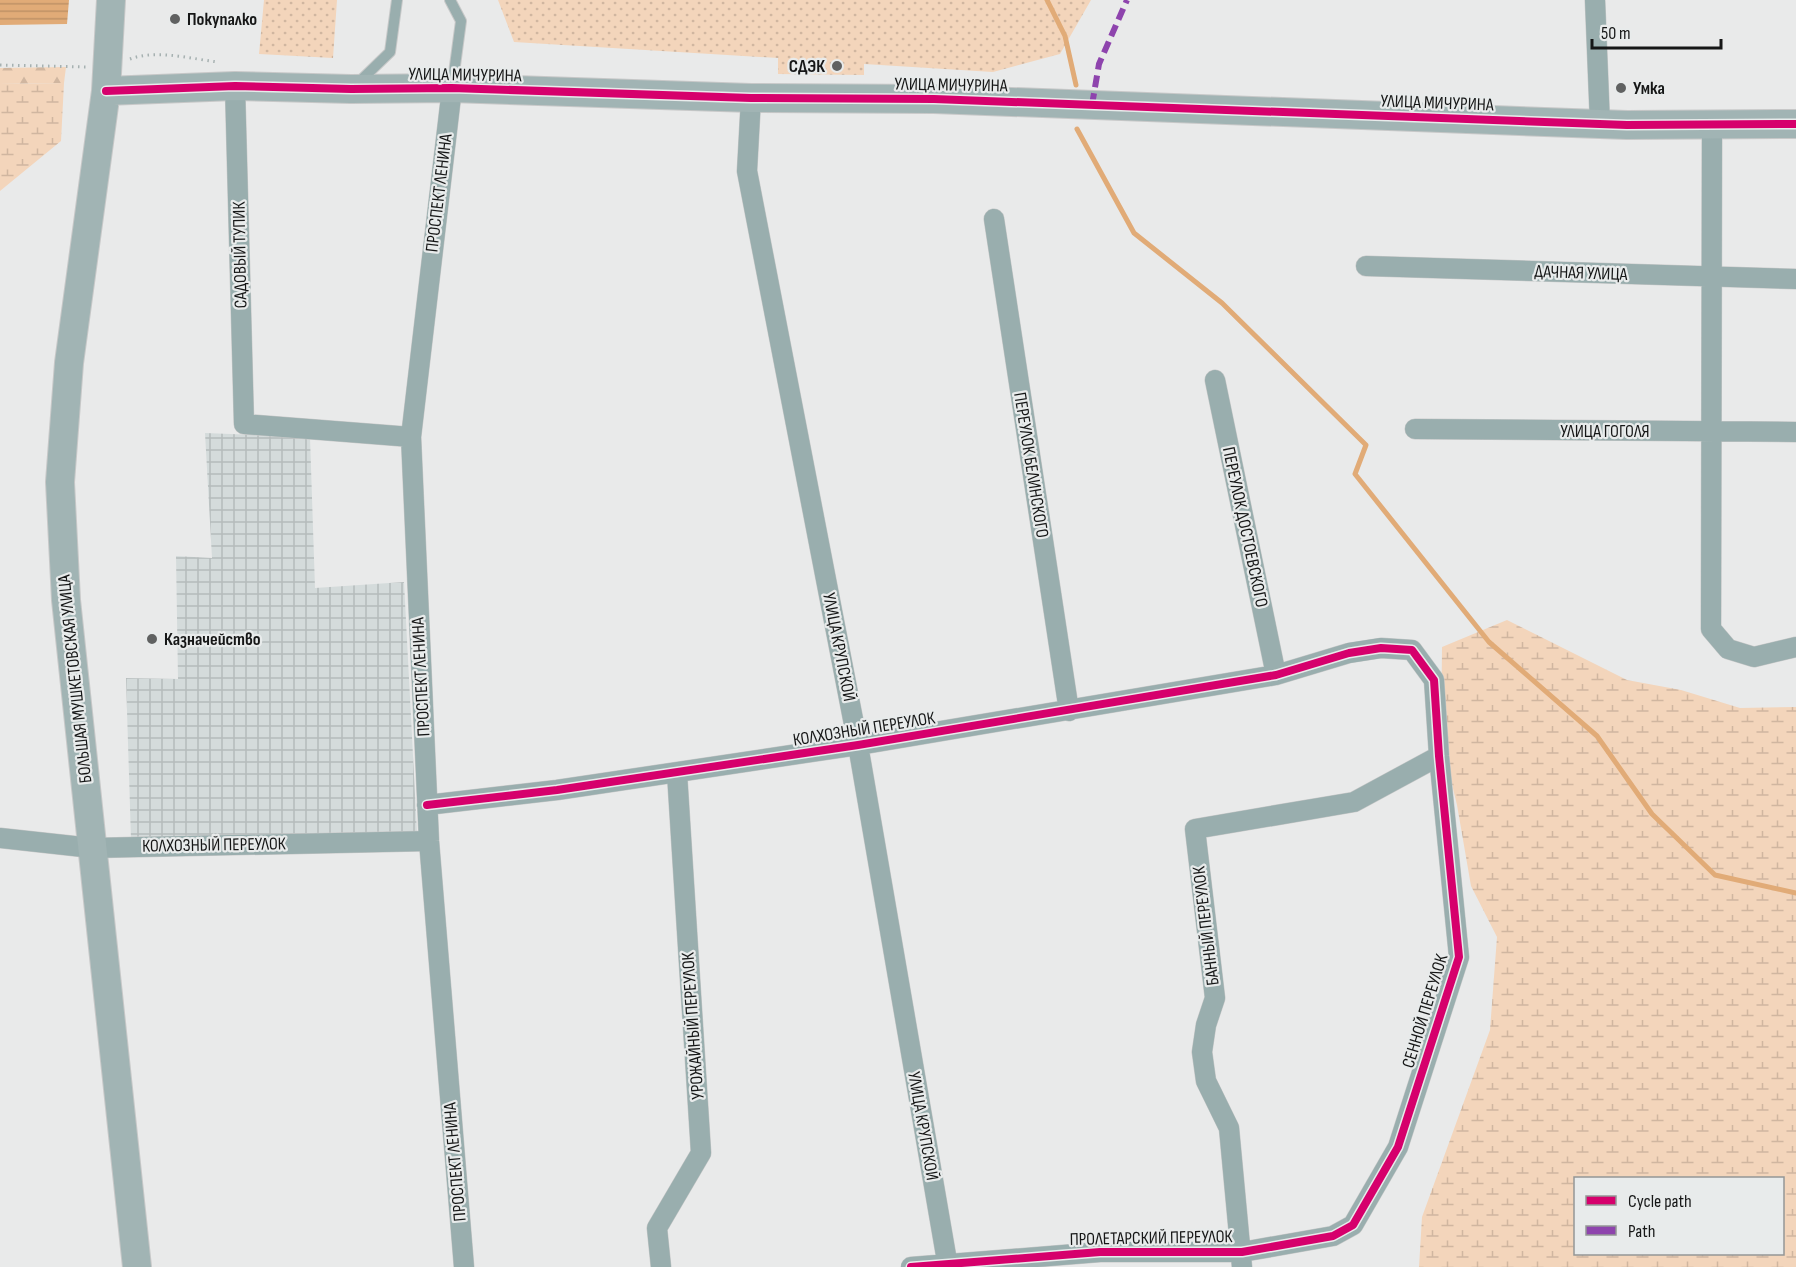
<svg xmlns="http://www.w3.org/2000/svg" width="1796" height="1267" viewBox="0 0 1796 1267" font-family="'Sofia Sans Condensed',sans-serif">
<defs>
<pattern id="industrial-grid" width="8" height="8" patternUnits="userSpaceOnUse" patternTransform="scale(1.5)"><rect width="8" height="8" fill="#d4dbdb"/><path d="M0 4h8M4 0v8" fill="none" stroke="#b5bbbb"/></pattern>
<pattern id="grass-dots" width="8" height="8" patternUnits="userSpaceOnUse" patternTransform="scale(1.5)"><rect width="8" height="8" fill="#f3d5bb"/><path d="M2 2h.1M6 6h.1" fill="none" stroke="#d0b6a0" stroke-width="1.8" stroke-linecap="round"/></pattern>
<pattern id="forest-firs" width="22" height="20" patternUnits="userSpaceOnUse" patternTransform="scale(1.5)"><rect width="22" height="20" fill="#f3d5bb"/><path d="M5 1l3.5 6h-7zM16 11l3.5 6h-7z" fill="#d0b6a0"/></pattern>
<pattern id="wetland-marsh" width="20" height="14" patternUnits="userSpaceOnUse" patternTransform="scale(1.5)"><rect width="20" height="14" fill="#f3d5bb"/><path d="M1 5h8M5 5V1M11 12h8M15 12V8" fill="none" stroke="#d0b6a0"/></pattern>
<pattern id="water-rules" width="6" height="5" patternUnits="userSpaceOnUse" patternTransform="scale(1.5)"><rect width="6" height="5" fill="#e1ab77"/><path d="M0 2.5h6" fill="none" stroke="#c09266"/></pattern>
</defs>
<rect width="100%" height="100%" fill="#e9eaea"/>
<!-- industrial -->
<path fill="url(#industrial-grid)" d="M 205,433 L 310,437 L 315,588 L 404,582 L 417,833 L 131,840 L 126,678 L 178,679 L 176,556 L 212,558 Z"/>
<!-- grass -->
<path fill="url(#grass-dots)" d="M 264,0 L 337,0 L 333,58 L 259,54 Z
M 498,0 L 1091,0 L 1060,54 L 993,72 L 864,64 L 864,75 L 778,74 L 778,58 L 514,42 Z"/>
<!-- forest -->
<path fill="url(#forest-firs)" d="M 66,67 L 64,83 L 0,84 L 0,68 Z"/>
<!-- wetland -->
<path fill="url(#wetland-marsh)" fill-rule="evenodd" d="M 64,83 L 61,141 L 0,191 L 0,84 Z
M 1507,620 L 1627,680 L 1681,690 L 1740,708 L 1796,707 L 1796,1267 L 1419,1267 L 1422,1217 L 1490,1030 L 1497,937 L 1471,886 L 1457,805 L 1441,739 L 1442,647 ZM 1576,1178 L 1782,1178 L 1782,1254 L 1576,1254 Z"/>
<!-- water -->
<path fill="url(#water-rules)" d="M 0,0 L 69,0 L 67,24 L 0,25 Z"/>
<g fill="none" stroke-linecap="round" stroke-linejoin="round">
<!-- stream -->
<path stroke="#e1ab77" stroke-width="5" d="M 1047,0 L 1065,36 L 1076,85
M 1077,129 L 1134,233 L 1222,303 L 1366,445 L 1355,474 L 1489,642 L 1597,736 L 1652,814 L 1715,875 L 1796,893"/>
<!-- lane casing -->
<g stroke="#c7c8c8" stroke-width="12">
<path id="lane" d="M 450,0 L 461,21 L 452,88
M 357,84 L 390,52 L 397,0"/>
</g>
<!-- street casing -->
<g stroke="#c7c8c8" stroke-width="21">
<path id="street" d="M 1595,0 L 1600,124
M 235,86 L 244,424 L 411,437
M 452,88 L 411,437 L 429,841 L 464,1267
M 751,98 L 747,171 L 858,745 L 948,1267
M 1712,124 L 1711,629 L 1728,649 L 1754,657 L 1796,647
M 994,219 L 1069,711
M 1366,266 L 1796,279
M 1215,380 L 1276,675
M 1415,429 L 1796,432
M 427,805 L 557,790 L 858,745 L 1276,675 L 1349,653 L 1381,648 L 1412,650 L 1434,680 L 1439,756 L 1459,957 L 1398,1147 L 1353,1225 L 1333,1236 L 1242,1252 L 1100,1252 L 911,1267
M 0,838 L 92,848 L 429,841
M 661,1267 L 657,1228 L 701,1153 L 677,773
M 1242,1267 L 1229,1128 L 1206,1081 L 1202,1052 L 1206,1025 L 1215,998 L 1195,829 L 1354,802 L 1439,756"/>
</g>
<!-- secondary casing -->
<g stroke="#c7c8c8" stroke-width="30">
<path id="secondary" d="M 111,0 L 106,91 L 69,363 L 60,482 L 66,600 L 137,1267
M 106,91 L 235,86 L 351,89 L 452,88 L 751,98 L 934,99 L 1627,125 L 1796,124"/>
</g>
<!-- path -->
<path stroke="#a6b1b1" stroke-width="3" stroke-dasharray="1.5 4.5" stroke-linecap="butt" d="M 130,59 C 157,49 191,59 218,62
M 0,65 L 86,67"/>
<!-- lane -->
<use href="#lane" stroke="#99aeae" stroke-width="10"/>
<!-- street -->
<use href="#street" stroke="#99aeae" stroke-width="20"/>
<!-- secondary -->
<use href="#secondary" stroke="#a1b4b4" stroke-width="28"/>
<!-- quiet -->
<path stroke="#8e44ad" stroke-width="6" stroke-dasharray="12 6" stroke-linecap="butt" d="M 1092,105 L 1099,64 L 1127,0"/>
<!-- cycleway casing -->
<g stroke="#e8ebeb" stroke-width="11">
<path id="cycleway" d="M 106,91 L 235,86 L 351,89 L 452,88 L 751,98 L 934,99 L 1627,125 L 1796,124
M 427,805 L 557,790 L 858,745 L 1276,675 L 1349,653 L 1381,648 L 1412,650 L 1434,680 L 1439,756 L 1459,957 L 1398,1147 L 1353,1225 L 1333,1236 L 1242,1252 L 1100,1252 L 911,1267"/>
</g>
<!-- cycleway -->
<use href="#cycleway" stroke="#d6006c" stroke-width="8"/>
</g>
<!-- markers -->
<g fill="#606161" stroke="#e8ebeb" stroke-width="2">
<circle cx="175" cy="19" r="6"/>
<circle cx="837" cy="66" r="6"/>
<circle cx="1621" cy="88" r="6"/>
<circle cx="152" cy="639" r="6"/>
</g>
<g text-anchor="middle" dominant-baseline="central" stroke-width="4.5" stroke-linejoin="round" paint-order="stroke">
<!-- poi labels -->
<g font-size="18" font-weight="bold" fill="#161717" stroke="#e8ebeb" text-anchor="start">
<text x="187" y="19">Покупалко</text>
<text x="825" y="66" text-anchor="end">СДЭК</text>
<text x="1633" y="88">Умка</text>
<text x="164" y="639">Казначейство</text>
</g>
<!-- street labels -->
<g font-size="18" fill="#161717" stroke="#e8ebeb">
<text transform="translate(465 75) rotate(1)">УЛИЦА МИЧУРИНА</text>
<text transform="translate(951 85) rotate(1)">УЛИЦА МИЧУРИНА</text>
<text transform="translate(1437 103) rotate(2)">УЛИЦА МИЧУРИНА</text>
<text transform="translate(439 193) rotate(-83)">ПРОСПЕКТ ЛЕНИНА</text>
<text transform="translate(240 255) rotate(-91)">САДОВЫЙ ТУПИК</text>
<text transform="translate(1581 273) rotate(2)">ДАЧНАЯ УЛИЦА</text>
<text x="1605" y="431">УЛИЦА ГОГОЛЯ</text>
<text transform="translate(1031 465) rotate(81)">ПЕРЕУЛОК БЕЛИНСКОГО</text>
<text transform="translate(1245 527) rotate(78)">ПЕРЕУЛОК ДОСТОЕВСКОГО</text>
<text transform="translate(839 647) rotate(79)">УЛИЦА КРУПСКОЙ</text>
<text transform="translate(421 677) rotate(-93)">ПРОСПЕКТ ЛЕНИНА</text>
<text transform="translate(75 679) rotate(-96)">БОЛЬШАЯ МУШКЕТОВСКАЯ УЛИЦА</text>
<text transform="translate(864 729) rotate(-9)">КОЛХОЗНЫЙ ПЕРЕУЛОК</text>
<text transform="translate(214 845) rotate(-1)">КОЛХОЗНЫЙ ПЕРЕУЛОК</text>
<text transform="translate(1206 926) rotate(-97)">БАННЫЙ ПЕРЕУЛОК</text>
<text transform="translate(1425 1011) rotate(-73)">СЕННОЙ ПЕРЕУЛОК</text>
<text transform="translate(693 1026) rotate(-94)">УРОЖАЙНЫЙ ПЕРЕУЛОК</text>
<text transform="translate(923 1126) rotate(80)">УЛИЦА КРУПСКОЙ</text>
<text transform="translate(455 1162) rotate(-95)">ПРОСПЕКТ ЛЕНИНА</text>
<text transform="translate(1151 1238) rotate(-1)">ПРОЛЕТАРСКИЙ ПЕРЕУЛОК</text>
</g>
</g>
<!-- legend -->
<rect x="1574" y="1177" width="210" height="78" fill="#e8ebeb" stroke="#949696" stroke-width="1.5"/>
<rect x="1586" y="1196" width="30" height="9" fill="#d6006c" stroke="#949696" stroke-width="1.5"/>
<text x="1628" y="1207" font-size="18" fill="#161717">Cycle path</text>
<rect x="1586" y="1226" width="30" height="9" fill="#8e44ad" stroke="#949696" stroke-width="1.5"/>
<text x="1628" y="1237" font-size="18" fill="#161717">Path</text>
<!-- scale -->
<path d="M1592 39v9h129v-9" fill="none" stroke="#161717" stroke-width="3"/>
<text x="1601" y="39" font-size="18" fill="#161717" stroke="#e8ebeb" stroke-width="4.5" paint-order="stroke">50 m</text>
</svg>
